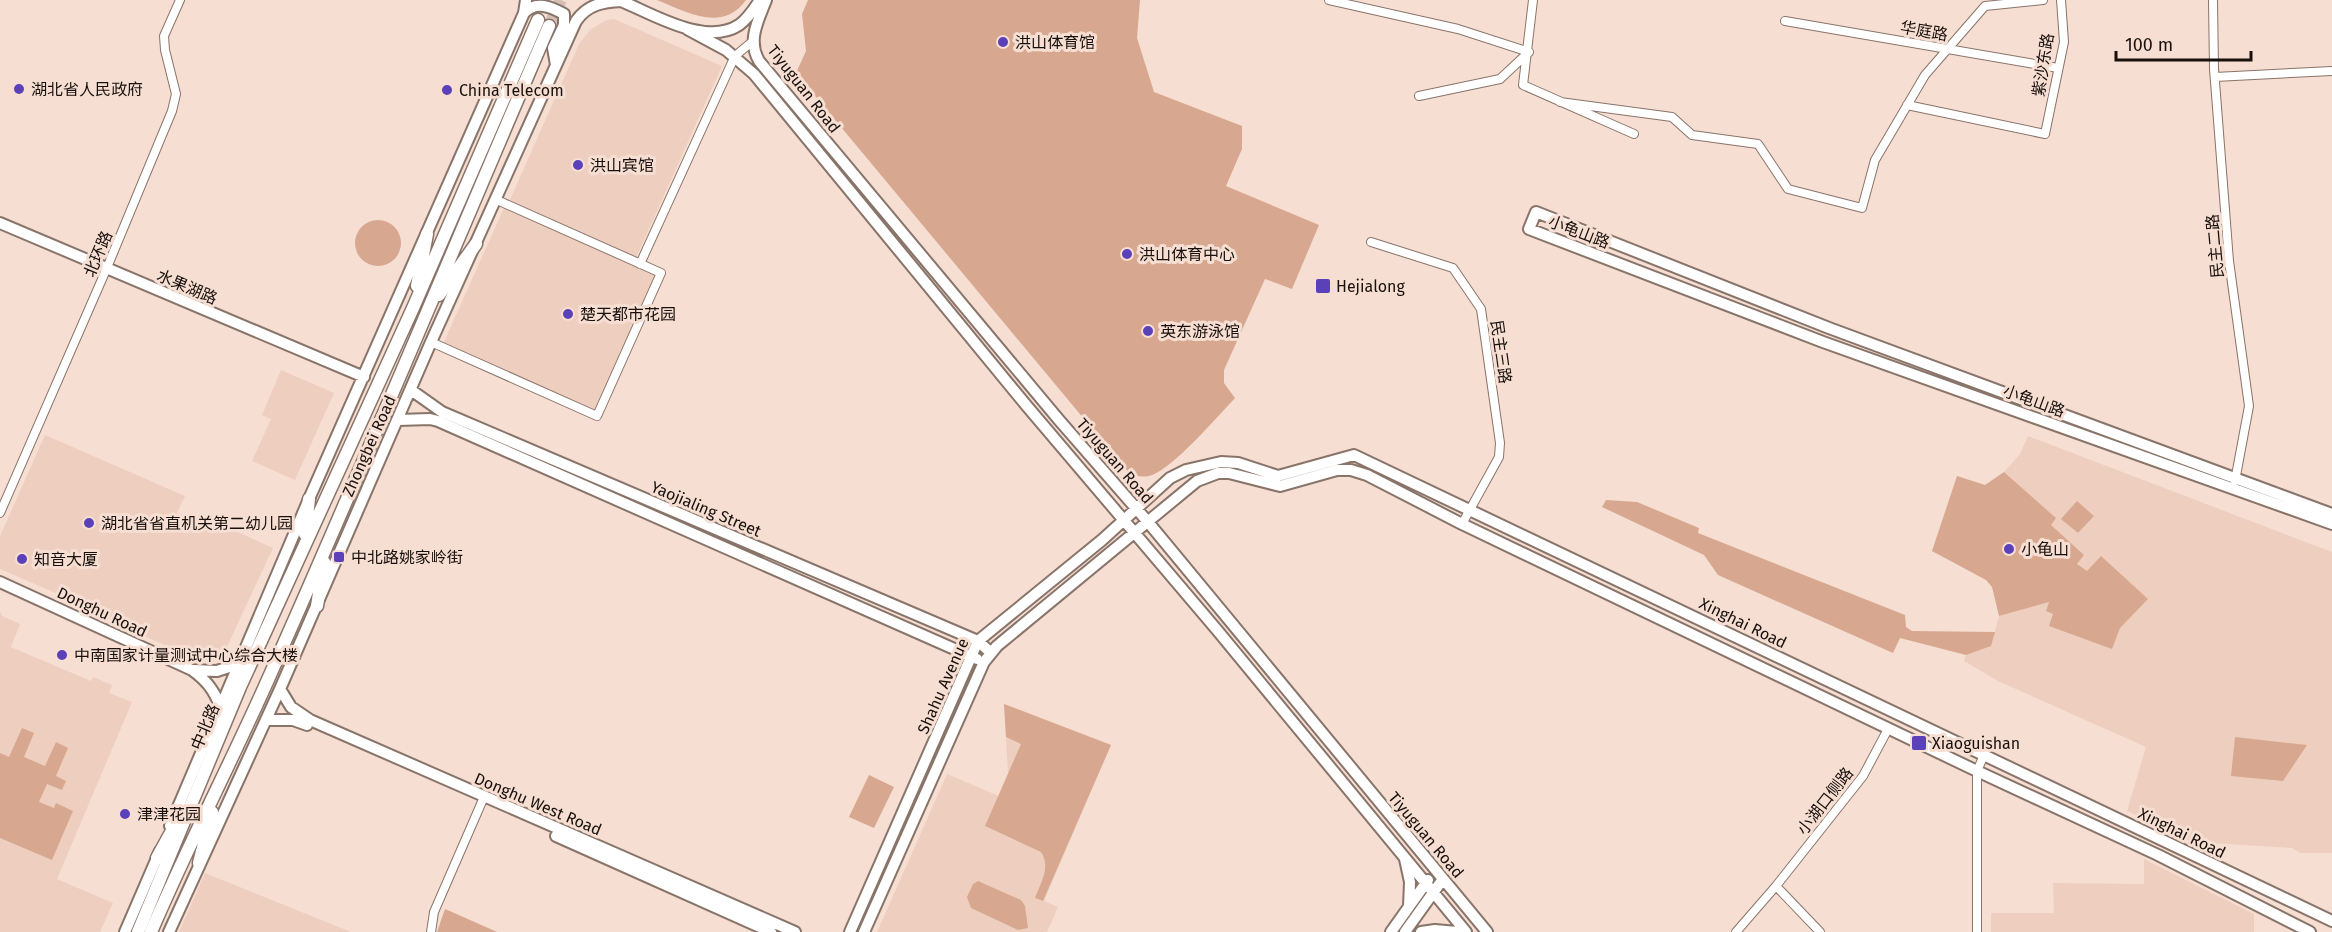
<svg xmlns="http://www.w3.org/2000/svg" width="2332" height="932" viewBox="0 0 2332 932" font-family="'Fira Sans','Noto Sans SC',sans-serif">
<rect width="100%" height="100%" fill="#f6ded2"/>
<!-- built -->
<path fill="#eecfbf" d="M 614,19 L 722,66 L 636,258 L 509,202 L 579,44 L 591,29 L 607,20 Z
M 504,208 L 657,276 L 595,412 L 443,344 Z
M 281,370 L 334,393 L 295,480 L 252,461 L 271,419 L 262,415 Z
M 45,435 L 185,496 L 177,513 L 224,526 L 273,548 L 225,651 L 203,657 L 190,656 L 126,628 L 127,624 L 0,569 L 0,536 Z
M 2028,436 L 2332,552 L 2332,853 L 2300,853 L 2292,848 L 2192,842 L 2127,811 L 2146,747 L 1998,681 L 1964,661 L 1966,655 L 1991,645 L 1999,616 L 2086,591 L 2086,572 L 2077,563 L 2084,555 L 2050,525 L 2056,518 L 2004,472 L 2020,454 Z
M 0,611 L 2,616 L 20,624 L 11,647 L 91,681 L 93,677 L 112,685 L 109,693 L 132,702 L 57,879 L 113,903 L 100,932 L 0,932 Z
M 1004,704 L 1111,745 L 1044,901 L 1058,907 L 1047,932 L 877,932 L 947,774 L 999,796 L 1008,774 Z
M 2144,859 L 2254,914 L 2254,932 L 1991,932 L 1991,913 L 2054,913 L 2053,883 L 2144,884 Z
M 205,873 L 351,932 L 179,932 Z"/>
<!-- green -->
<path fill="#d7a88f" d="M 657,0 L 746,0 C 723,33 686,12 657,0 Z
M 808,0 L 1140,0 L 1137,38 L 1154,92 L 1242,126 L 1242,149 L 1226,186 L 1319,225 L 1292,289 L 1265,279 L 1224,370 L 1224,383 L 1235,398 C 1217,417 1174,467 1152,475 C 1144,478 1136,476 1129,473 L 796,73 L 806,51 L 802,14 Z
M355 243a23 23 0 1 1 46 0a23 23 0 1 1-46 0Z
M 2004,472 L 2056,518 L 2051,525 L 2084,555 L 2077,564 L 2087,571 L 2101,556 L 2148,599 L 2120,628 L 2112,649 L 2049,626 L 2053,614 L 2046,611 L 2049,602 L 1999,616 L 1992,587 L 1986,580 L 1932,551 L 1957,476 L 1985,485 Z
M 1606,500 L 1637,502 L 1699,528 L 1698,533 L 1905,615 L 1906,627 L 1912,631 L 1995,632 L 1991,646 L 1966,655 L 1900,638 L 1893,653 L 1718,575 L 1704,555 L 1602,507 Z
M 2077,501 L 2094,516 L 2078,533 L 2061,519 Z
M 1004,704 L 1111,745 L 1043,901 L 1035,898 C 1041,882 1051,867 1041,852 L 985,826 L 1021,744 L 1006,737 Z
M 22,728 L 34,733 L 24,757 L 45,766 L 56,742 L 68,748 L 56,776 L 66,781 L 62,790 L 47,784 L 39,802 L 54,808 L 56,803 L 73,811 L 52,860 L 0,838 L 0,753 L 9,757 Z
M 2235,737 L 2307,745 L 2283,781 L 2231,776 Z
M 869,775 L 894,787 L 874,828 L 849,817 Z
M 978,881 L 1021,900 L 1025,906 L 1028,928 L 1018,930 L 971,908 L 967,897 L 973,884 Z
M 445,909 L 452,912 L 497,932 L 437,932 Z"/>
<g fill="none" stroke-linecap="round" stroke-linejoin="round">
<!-- primary-tunnel -->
<path stroke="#d5bfb4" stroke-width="12" stroke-dasharray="12 6" stroke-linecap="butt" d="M 549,26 L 561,0"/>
<!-- street casing -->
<g stroke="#897469" stroke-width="10">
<path id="street" d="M 1329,0 L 1458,29 L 1529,52 L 1500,79 L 1419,96
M 1533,0 L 1523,85 L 1634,134
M 2213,0 L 2214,69 L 2229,261 L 2249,406 L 2235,481
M 1785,21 L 2058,68
M 2215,77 L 2332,71
M 1560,102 L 1672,117 L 1692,135 L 1758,144 L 1788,189 L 1862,208 L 1875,160 L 1925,75 L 1985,6 L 2043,0
M 1907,105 L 2045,134 L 2064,42 L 2061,0
M 1371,242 L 1453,268 L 1481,309 L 1500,443 L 1499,457 L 1462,524
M 640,264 L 735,56 L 753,41
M 431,342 L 597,416 L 661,273 L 497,200
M 0,513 L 106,270 L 172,111 L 176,94 L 165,50 L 164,36 L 180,0
M 1776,886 L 1820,932
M 431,932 L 434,912 L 484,797
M 1736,932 L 1776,886 L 1863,776 L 1888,729
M 1977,932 L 1977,771 L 1984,755"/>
</g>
<!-- secondary casing -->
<g stroke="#897469" stroke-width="14">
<path id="secondary" d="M 619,0 C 651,13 705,47 739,25 C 748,19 754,9 760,0
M 766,0 C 758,21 747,40 759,61 L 1059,420 L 1148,522 L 1487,932
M 524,13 C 536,0 551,7 564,14 L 564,25 L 553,48 L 556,65
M 687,29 L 726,50 L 754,74 L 1026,405 L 1217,630 L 1466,932
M 0,223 L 364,377
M 411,390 L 442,412 L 978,641 L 991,653
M 398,420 L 430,419 L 438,421 L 977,659
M 2332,514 L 1829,328 L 1536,212 L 1529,229 L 1823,342 L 2332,524
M 0,582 L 192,670 C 206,680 214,690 220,706
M 193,670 L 217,671 L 238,664
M 280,689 L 291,707 L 310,720 L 795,932
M 266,720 L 293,720 L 307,725
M 170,826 L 309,499 L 524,13 L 526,0
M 556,836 L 771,932
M 1405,859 L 1410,882 L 1409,906
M 125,932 L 160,851
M 169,932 L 280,689 L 431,342 L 576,21 C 588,4 603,2 622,1
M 850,932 L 978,641 L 1102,540 L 1170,478 L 1186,470 L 1221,462 L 1238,463 L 1278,476 L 1354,455 L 2332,921
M 864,932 L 984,662 L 997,646 L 1197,481 L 1218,473 L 1229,473 L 1280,486 L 1337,470 L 1351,470 L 1367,475 L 1462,524 L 1977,771 L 2158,855 L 2310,932
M 1391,932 L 1428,880
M 1405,932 L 1443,879
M 1421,932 L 1435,930 L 1457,932"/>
</g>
<!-- primary casing -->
<g stroke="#897469" stroke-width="15">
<path id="primary" d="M 417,286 L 427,234
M 439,295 L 476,244
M 305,534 L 309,499
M 317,606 L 324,562
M 157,858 L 179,818
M 199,863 L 212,812
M 138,932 L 240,687 L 413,308 L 538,20
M 151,932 C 188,845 232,761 270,675 C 366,460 456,242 549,26"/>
</g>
<!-- street -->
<use href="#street" stroke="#fff" stroke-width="8"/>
<!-- secondary -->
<use href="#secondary" stroke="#fff" stroke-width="10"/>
<!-- primary -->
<use href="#primary" stroke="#fff" stroke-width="12"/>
</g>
<!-- markers -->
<g fill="#5a41b9" stroke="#f6ded2" stroke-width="2">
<circle cx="1003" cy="42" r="6"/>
<circle cx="19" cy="89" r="6"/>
<circle cx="447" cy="90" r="6"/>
<circle cx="578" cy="165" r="6"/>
<circle cx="1127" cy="254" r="6"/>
<rect x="1315" y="278" width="16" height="16" rx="3"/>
<circle cx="568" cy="314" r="6"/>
<circle cx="1148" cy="331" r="6"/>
<circle cx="89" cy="523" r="6"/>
<circle cx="2009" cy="549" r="6"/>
<rect x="333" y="551" width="12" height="12" rx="3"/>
<circle cx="22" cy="559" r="6"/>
<circle cx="62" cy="655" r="6"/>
<rect x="1911" y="735" width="16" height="16" rx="3"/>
<circle cx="125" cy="814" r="6"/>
</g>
<g text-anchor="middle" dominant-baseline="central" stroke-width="6" stroke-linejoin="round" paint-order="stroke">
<!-- street labels -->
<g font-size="16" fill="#18100c" stroke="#f6ded2">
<text transform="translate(1924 31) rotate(10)">华庭路</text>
<text transform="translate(2043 65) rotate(-81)">紫沙东路</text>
<text transform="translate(804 89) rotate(52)">Tiyuguan Road</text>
<text transform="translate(1579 232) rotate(21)">小龟山路</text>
<text transform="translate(2215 246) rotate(-95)">民主二路</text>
<text transform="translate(98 254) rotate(-67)">北环路</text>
<text transform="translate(187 287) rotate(23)">水果湖路</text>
<text transform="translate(1501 352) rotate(82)">民主三路</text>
<text transform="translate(2034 401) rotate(20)">小龟山路</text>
<text transform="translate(369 446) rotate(-66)">Zhongbei Road</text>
<text transform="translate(1115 461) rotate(49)">Tiyuguan Road</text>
<text transform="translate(706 509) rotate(23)">Yaojialing Street</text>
<text transform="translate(102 612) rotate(25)">Donghu Road</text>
<text transform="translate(1743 623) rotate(26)">Xinghai Road</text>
<text transform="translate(943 686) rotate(-66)">Shahu Avenue</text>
<text transform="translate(205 727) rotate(-67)">中北路</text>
<text transform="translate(1825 801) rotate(-52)">小湖口侧路</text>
<text transform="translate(538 804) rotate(23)">Donghu West Road</text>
<text transform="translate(2182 833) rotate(26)">Xinghai Road</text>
<text transform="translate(1426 835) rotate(50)">Tiyuguan Road</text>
</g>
<!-- poi labels -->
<g font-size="16" fill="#18100c" stroke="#f6ded2" text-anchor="start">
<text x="1015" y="42">洪山体育馆</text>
<text x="31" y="89">湖北省人民政府</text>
<text x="459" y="90">China Telecom</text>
<text x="590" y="165">洪山宾馆</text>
<text x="1139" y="254">洪山体育中心</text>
<text x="1336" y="286">Hejialong</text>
<text x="580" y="314">楚天都市花园</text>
<text x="1160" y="331">英东游泳馆</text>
<text x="101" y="523">湖北省省直机关第二幼儿园</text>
<text x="2021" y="549">小龟山</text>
<text x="351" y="557">中北路姚家岭街</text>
<text x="34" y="559">知音大厦</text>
<text x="74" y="655">中南国家计量测试中心综合大楼</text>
<text x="1932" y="743">Xiaoguishan</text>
<text x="137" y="814">津津花园</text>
</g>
</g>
<!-- scale -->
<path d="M2116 51v9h135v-9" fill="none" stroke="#18100c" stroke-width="3"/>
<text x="2125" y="51" font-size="18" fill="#18100c" stroke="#f6ded2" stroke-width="4.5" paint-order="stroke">100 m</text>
</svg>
